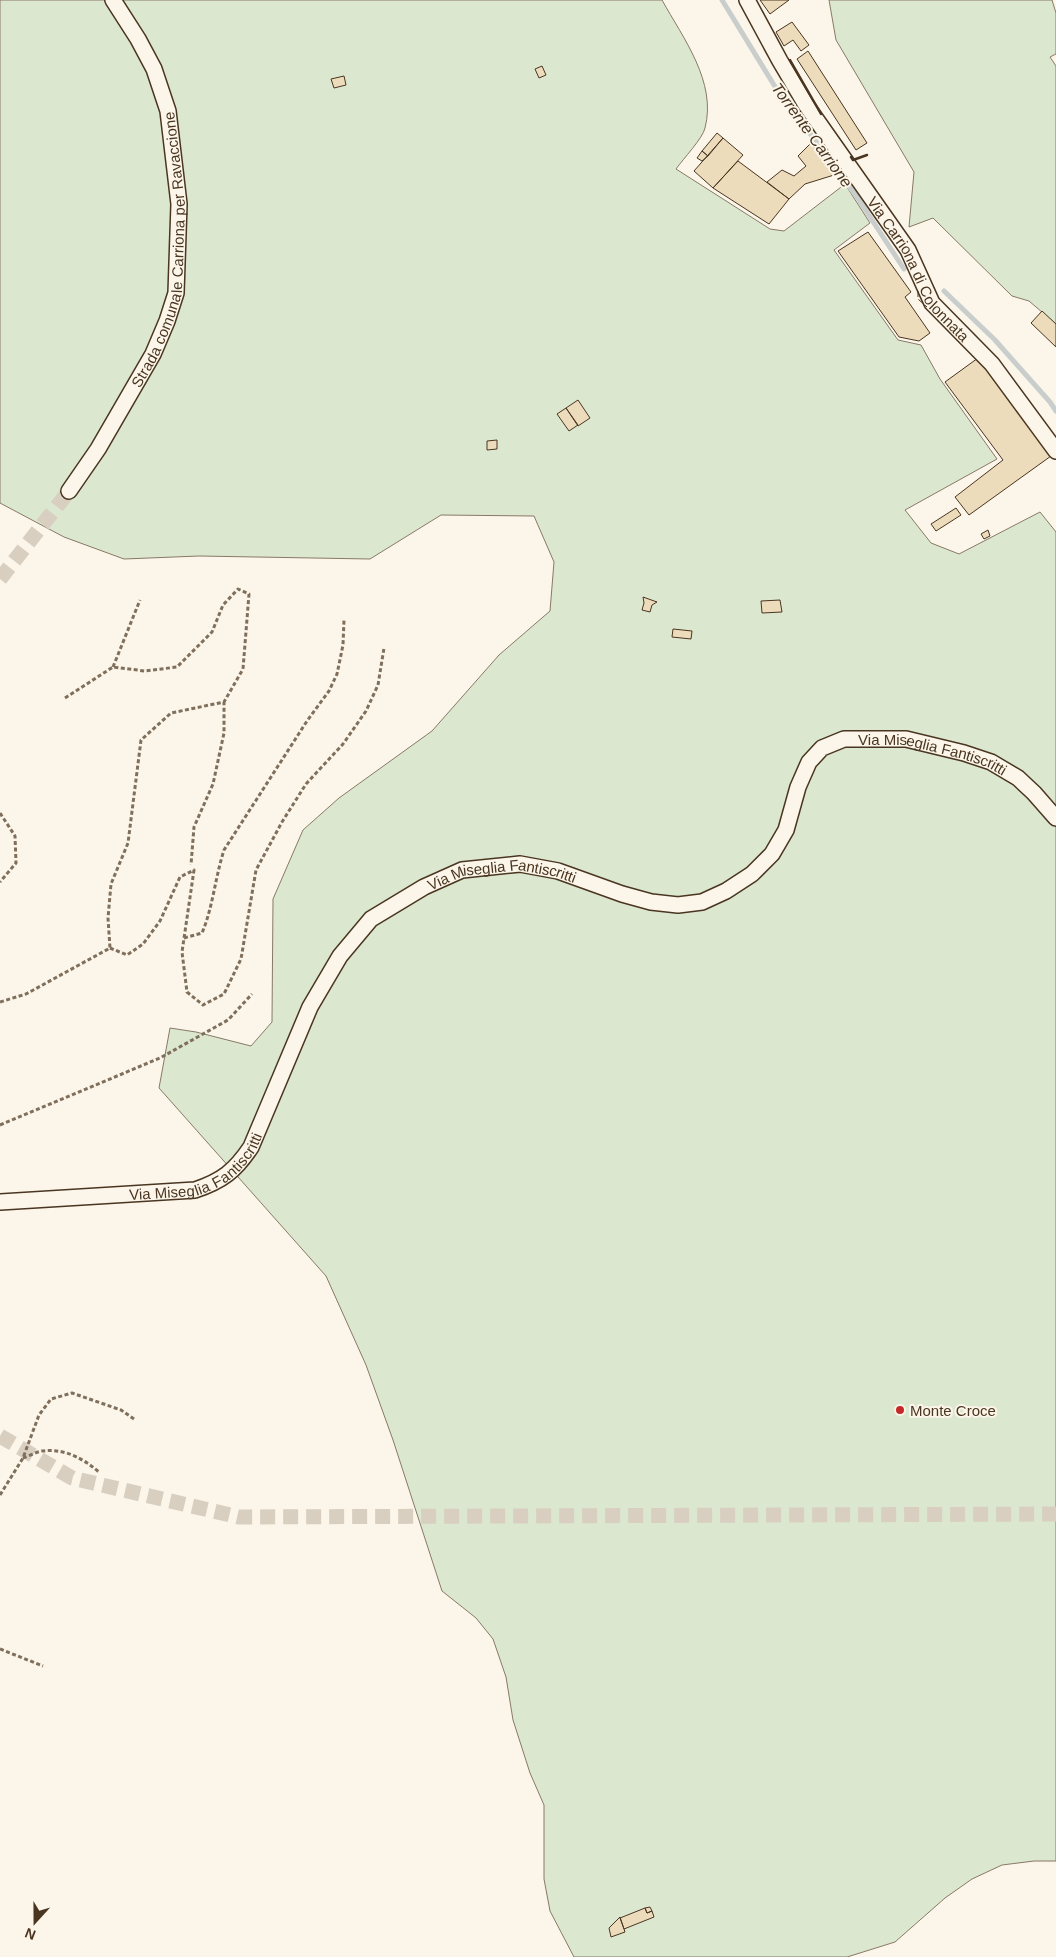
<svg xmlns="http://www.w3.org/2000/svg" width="1056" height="1957" viewBox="0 0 1056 1957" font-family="Arial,sans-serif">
<rect width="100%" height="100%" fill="#fbf6e9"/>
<!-- green -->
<path fill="#dce7d0" stroke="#887966" d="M 0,0 L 662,0 C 683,38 717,82 705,128 C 703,138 683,159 676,169 L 770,229 L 784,231 L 845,184 L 870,223 L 834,250 L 898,340 L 921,345 L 940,379 L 997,459 L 905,510 L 931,543 L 959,554 L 1040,512 L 1056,532 L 1056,1861 L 1034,1861 L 1002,1865 L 972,1879 L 945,1898 L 895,1942 L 847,1957 L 574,1957 L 550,1911 L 544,1879 L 544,1805 L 530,1773 L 513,1720 L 506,1677 L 493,1639 L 476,1618 L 442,1591 L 393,1440 L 366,1365 L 326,1276 L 159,1088 L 170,1028 L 196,1032 L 251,1046 L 272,1022 L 273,899 L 303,830 L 339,798 L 432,731 L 499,655 L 550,611 L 554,562 L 534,516 L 441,515 L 370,559 L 199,556 L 124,559 L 64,537 L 0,503 Z
M 829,0 L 1052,0 L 1056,13 L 1056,54 L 1050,57 L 1056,66 L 1056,324 L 1029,301 L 1012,296 L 933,218 L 909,227 L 914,172 L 836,40 Z"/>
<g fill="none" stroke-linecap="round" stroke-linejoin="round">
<!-- stream -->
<path stroke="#c9cecd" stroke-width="5" d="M 722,0 L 774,85 L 857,197 L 904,269
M 944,291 L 995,340 L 1050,402 L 1056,411"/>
</g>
<!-- building -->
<path fill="#ecdcbc" stroke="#4a3520" d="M 760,0 L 789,0 L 770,14 Z
M 792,22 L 809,45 L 801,51 L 793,40 L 784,46 L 776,32 Z
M 808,51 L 867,143 L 856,150 L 797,59 Z
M 542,66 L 546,75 L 539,78 L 535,69 Z
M 344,76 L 346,85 L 334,88 L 331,79 Z
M 717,133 L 723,138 L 708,156 L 702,151 Z
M 723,138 L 743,155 L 713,188 L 694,171 Z
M 811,143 L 834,175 L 805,184 L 789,199 L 767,182 L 782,170 L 794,176 L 806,166 L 798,156 Z
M 702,151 L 708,156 L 702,161 L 697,158 Z
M 738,161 L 789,199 L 769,224 L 713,188 Z
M 868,232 L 911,292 L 905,297 L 930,333 L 919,341 L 899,337 L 838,251 Z
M 1042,311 L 1056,324 L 1056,347 L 1031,323 Z
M 978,358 L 1051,456 L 969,515 L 955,497 L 1003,460 L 945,382 Z
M 578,400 L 590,418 L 578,426 L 566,408 Z
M 566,408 L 578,425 L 569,431 L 557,414 Z
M 497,440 L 497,449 L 487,450 L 487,441 Z
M 956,508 L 961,515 L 936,531 L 931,524 Z
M 988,530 L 990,536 L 984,539 L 981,534 Z
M 643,597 L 657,602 L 652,605 L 650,612 L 642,610 L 644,603 Z
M 780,600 L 782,612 L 762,613 L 761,601 Z
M 673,629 L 692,631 L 691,639 L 672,637 Z
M 650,1907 L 652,1911 L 647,1913 L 645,1908 Z
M 645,1908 L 647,1913 L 652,1911 L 654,1917 L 624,1929 L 620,1918 Z
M 620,1917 L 625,1932 L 611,1937 L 609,1928 Z"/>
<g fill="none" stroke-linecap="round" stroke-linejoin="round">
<!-- minor-tunnel -->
<path stroke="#d8cfc1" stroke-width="15" stroke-dasharray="15 8" stroke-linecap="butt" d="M 0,579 L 69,491
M 0,1436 L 72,1478 L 239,1517 L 1056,1514"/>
<!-- minor casing -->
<g stroke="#4a3520" stroke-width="18">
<g id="minor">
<path id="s1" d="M 747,0 L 780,61 L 806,105 L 908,250 L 932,303 L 992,364 L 1056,451"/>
<path id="s2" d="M 69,491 L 98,449 L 153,354 L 167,321 L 176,293 L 179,204 L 168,111 L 154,69 L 138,39 L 113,0"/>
<path id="s3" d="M 0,1202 L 195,1190 C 222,1181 235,1171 251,1147 L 310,1007 L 340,956 L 371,919 L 424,887 L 462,870 L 520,864 L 558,871 L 622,894 L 651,902 L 678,905 L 702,902 L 726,891 L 752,874 L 772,854 L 786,830 L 798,787 L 809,762 L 822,748 L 844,739 L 906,739 L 964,753 L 991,762 L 1018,778 L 1034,793 L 1056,818"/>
</g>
</g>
<!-- path -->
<path stroke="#7f6f5c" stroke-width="3" stroke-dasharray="4 2.5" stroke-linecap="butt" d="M 113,667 L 140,600
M 65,698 L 113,667 L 145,671 L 177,667 L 212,632 L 223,605 L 238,589 L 249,594 L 243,669 L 224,702
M 0,813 L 15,836 L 16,863 L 0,882
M 184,938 L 202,933 C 213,907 215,878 224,850 L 307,721 L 329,691 L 337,674 L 343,645 L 344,620
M 110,948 L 127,955 L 143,944 L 160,921 L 180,877 L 194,870 L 182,952 L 187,992 L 203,1005 L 224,994 L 241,959 L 256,870 L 282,822 L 306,784 L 343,744 L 366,711 L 378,685 L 384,648
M 0,1002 L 26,994 L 110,948 L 108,918 L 111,884 L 128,843 L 141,740 L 171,713 L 224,702 L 224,733 L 213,784 L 194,827 L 191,865
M 0,1125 L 160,1058 L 228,1020 L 252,994
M 23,1458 C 29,1456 36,1452 42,1451 C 65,1448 84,1459 100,1473
M 0,1495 L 23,1458 L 39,1415 L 51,1399 L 72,1393 L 121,1410 L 134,1419
M 0,1649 L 43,1666"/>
<!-- minor -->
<use href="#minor" stroke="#fbf6e9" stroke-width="15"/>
<!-- fence -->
<path stroke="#4a3520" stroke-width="1" stroke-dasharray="6 2.5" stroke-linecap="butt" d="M 918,291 L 918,299 L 927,307"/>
<!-- wall -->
<path stroke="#4a3520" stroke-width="2.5" d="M 790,60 L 821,114
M 851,157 L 853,160 L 867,155"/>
</g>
<!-- markers -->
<circle fill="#c62828" stroke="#fbf6e9" stroke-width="2" cx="900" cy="1410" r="5"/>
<g text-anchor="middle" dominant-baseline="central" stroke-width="4" stroke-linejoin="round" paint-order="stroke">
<!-- street labels -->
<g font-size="15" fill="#4a3520" stroke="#fbf6e9">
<text stroke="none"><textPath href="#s2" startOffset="266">Strada comunale Carriona per Ravaccione</textPath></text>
<text stroke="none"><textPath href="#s1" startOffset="320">Via Carriona di Colonnata</textPath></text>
<text stroke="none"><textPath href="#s3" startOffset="1196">Via Miseglia Fantiscritti</textPath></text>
<text stroke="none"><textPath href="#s3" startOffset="670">Via Miseglia Fantiscritti</textPath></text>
<text stroke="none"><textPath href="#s3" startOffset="206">Via Miseglia Fantiscritti</textPath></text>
</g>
<!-- poi labels -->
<g font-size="15" fill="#4a3520" stroke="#fbf6e9" text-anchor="start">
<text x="910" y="1410">Monte Croce</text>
</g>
<!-- water labels -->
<g font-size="16" font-style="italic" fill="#4a3520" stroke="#fbf6e9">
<text transform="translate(812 135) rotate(54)">Torrente Carrione</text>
</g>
</g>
<!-- north arrow -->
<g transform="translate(35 1922) rotate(201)" stroke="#fbf6e9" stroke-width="4" paint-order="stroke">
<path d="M0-4L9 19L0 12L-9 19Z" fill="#4a3520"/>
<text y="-8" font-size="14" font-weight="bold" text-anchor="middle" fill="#4a3520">N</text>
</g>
</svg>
